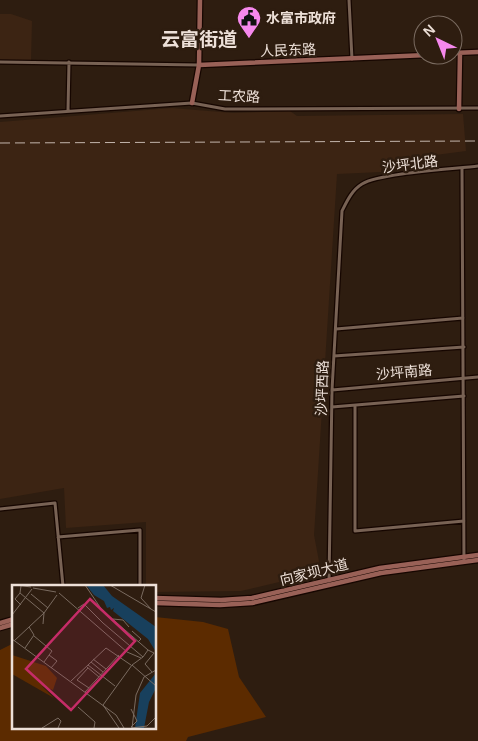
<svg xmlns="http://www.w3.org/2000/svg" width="478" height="741" viewBox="0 0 478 741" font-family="Arial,'Noto Sans SC',sans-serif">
<rect width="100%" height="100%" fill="#2e1d10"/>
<!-- built -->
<path fill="#3c2413" d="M 0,14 L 11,14 L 32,21 L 31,61 L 0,60 Z
M 172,108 L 233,113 L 290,111 L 297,116 L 463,114 L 466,151 L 382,162 L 381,172 L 337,174 L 314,535 L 321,572 L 241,591 L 155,592 L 155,586 L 146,586 L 146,522 L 66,528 L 64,488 L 0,499 L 0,122 Z"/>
<!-- green -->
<path fill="#5c2b00" d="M 155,617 L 203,622 L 228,629 L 239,677 L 266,717 L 188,737 L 186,741 L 0,741 L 0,650 L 14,643 L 14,727 L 155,727 Z"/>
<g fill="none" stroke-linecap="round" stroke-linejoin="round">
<!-- street casing -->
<g stroke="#160600" stroke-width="5.5">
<path id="street" d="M 349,0 L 352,59
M 0,62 L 199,65
M 68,110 L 69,62
M 0,116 L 192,103 L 225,109 L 478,108
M 462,168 L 464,562
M 336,329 L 463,318
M 334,356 L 464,347
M 332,390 L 478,377
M 332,407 L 464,396
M 355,407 L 355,531 L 464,521
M 0,509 L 55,503 L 63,586
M 58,537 L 140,530 L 140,586
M 329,581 L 332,390 L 342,211 C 347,201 352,190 362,184 C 380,173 454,169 478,166"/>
</g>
<!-- secondary casing -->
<g stroke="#160600" stroke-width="7">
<path id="secondary" d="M 453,53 L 478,52
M 199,65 L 427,55
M 192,103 L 199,65 L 200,0
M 459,109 L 460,53
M 155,598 L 221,600 L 252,598 L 380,568 L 478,555
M 155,603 L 220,605 L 252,603 L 381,573 L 478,560
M 0,623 L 14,619
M 0,628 L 14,624"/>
</g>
<!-- street -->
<use href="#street" stroke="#786254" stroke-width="3"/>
<!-- secondary -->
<use href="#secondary" stroke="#996157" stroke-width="4.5"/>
<!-- rail -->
<path stroke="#c3b5ac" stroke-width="1" stroke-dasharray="10 5" stroke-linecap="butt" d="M 0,143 L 478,141"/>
</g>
<!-- icons -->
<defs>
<g id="civic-pin" transform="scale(1.25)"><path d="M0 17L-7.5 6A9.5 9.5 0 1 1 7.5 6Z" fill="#f688ed" stroke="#2e1d10"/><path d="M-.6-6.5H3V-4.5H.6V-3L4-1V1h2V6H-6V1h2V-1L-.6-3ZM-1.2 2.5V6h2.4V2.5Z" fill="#111"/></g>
</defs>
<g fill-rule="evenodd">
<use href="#civic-pin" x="249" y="18"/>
</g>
<g text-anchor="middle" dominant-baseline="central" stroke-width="5" stroke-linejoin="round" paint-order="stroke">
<!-- poi labels -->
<g font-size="14" font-weight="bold" fill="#ede0d8" stroke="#2e1d10" text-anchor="start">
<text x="266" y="18">水富市政府</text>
</g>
<!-- street labels -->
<g font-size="14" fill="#ede0d8" stroke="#2e1d10">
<text transform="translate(288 50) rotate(-2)">人民东路</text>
<text transform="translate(239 96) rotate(3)">工农路</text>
<text transform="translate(410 164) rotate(-7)">沙坪北路</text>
<text transform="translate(404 372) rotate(-5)">沙坪南路</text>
<text transform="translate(322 388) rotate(-88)">沙坪西路</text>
<text transform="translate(314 572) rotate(-14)">向家坝大道</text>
</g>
<!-- district labels -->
<g font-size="19" font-weight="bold" fill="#ede0d8" stroke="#2e1d10">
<text x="199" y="39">云富街道</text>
</g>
</g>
<!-- overview -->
<g transform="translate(12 585)">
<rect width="144" height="144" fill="#2e1d10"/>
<path d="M 0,70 L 34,81 L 45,93 L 41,105 L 30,101 L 42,113 L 0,89 Z" fill="#5c2b00"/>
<path d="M 74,0 L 91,0 L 100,11 L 144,42 L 144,67 L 136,54 L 101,26 L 102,23 L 99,25 L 98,22 L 95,23 L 92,16 L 82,10 ZM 144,88 L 144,103 L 137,117 L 132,143 L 123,143 L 128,108 Z" fill="#18405d"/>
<path fill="none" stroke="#7a6b60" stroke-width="1" d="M 4,0 L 19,2M 73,0 L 90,25 L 136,65M 98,0 L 144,27M 133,0 L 129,13 L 139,24M 9,1 L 8,8 L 32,28 L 31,39M 21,3 L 44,7M 8,8 L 3,14 L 9,20M 47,8 L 115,67 L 129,73M 19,9 L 36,23M 66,23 L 72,19 L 91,38M 0,30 L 20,4M 101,34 L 111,35 L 117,42M 91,38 L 131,72 L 120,80M 120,46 L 129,54 L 126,57M 22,51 L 40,66 L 32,77M 0,54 L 104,130 L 112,143M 2,56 L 32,28 L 45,10M 13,63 L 22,50 L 17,42M 37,70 L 45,76 L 39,83M 131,72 L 136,65 L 142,68 L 133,79 L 140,87M 81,74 L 94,84M 79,77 L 91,87M 76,80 L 103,101M 75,82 L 87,92M 76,83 L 65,95 L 77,103M 59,96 L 94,63 L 119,80M 73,107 L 107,70M 91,120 L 120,80 L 144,101M 91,120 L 107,143M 66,122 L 83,137 L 82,143M 119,142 L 125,136 L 119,124M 30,143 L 46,133 L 49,136 L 46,143M 119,143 L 135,141 L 144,132M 120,143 L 124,110 L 132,92 L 144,85"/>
<path fill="#c62c68" fill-opacity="0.15" stroke="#c62c68" stroke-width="2.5" d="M 78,14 L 123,56 L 59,125 L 14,84 Z"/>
<rect width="144" height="144" fill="none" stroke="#ede0d8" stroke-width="2.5"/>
</g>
<!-- north arrow -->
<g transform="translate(438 40) rotate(317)"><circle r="24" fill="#2e1d10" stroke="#7a6b60"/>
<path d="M0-4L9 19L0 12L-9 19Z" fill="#f688ed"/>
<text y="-8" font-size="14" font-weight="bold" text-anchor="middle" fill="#ede0d8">N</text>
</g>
</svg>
